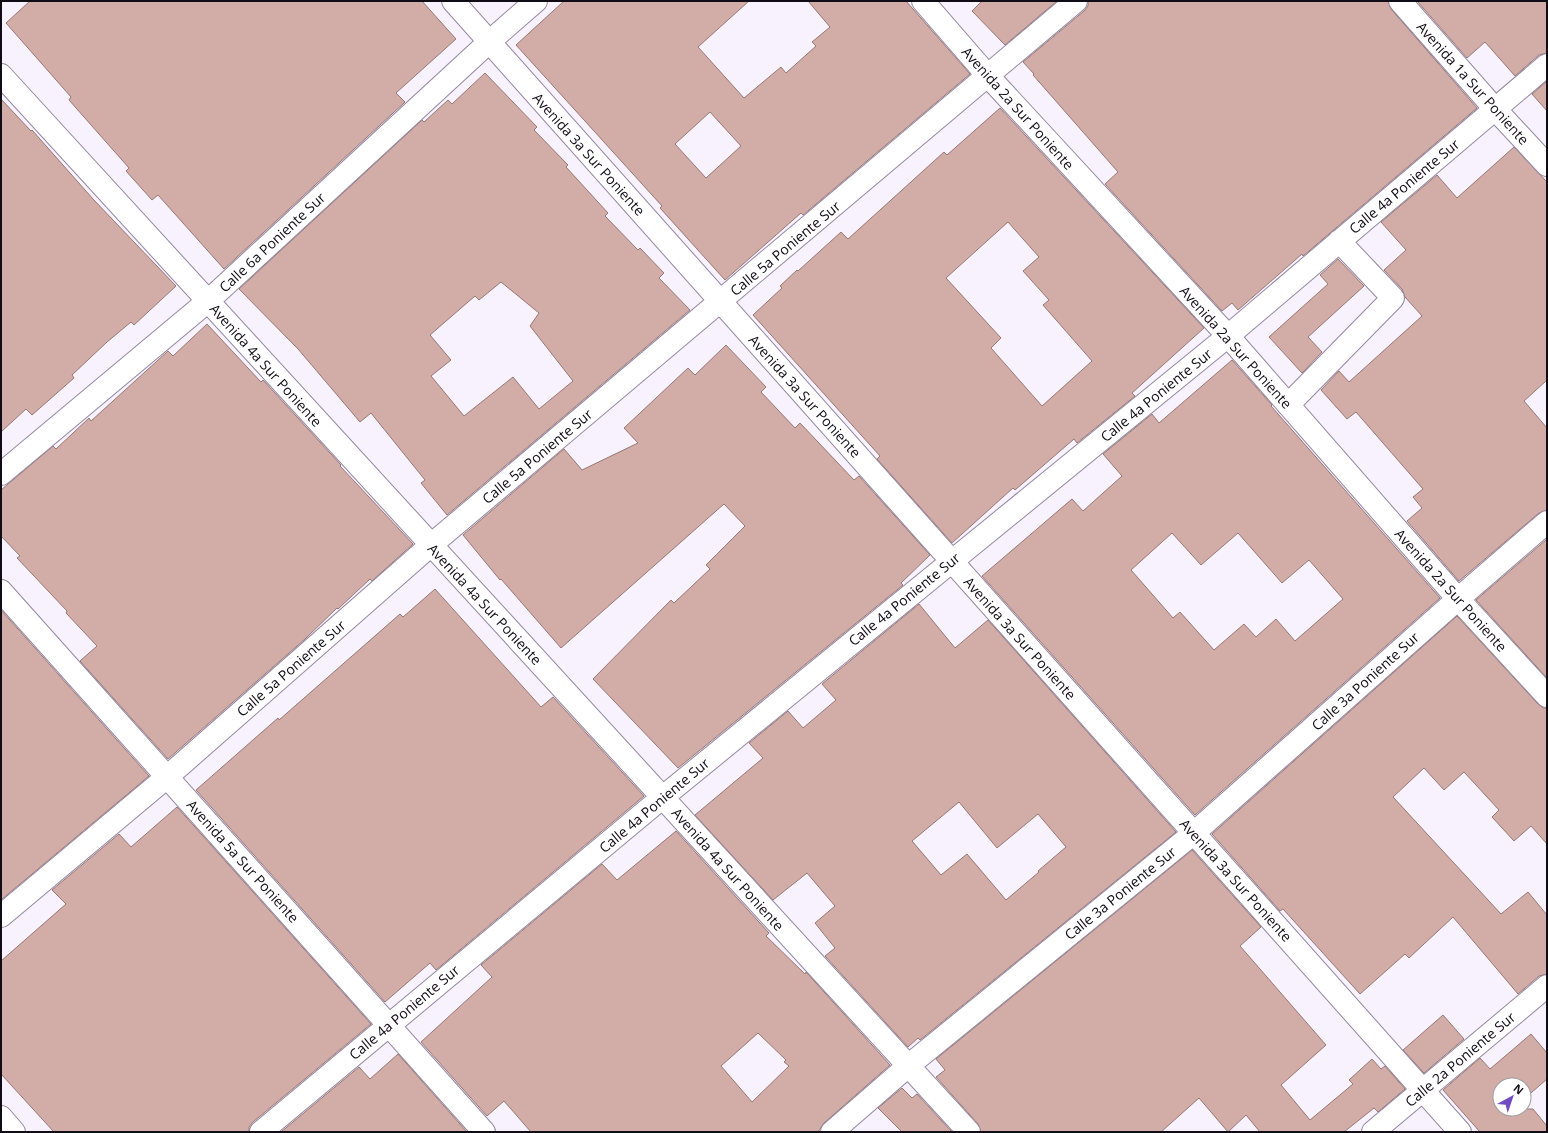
<svg xmlns="http://www.w3.org/2000/svg" width="1548" height="1133" viewBox="0 0 1548 1133" font-family="'Open Sans',sans-serif">
<rect width="100%" height="100%" fill="#f7f2fe"/>
<!-- building -->
<path fill="#d2aca7" stroke="#987873" fill-rule="evenodd" d="M 30,1 L 422,1 L 456,39 L 396,93 L 405,102 L 224,269 L 158,195 L 152,200 L 126,171 L 129,168 L 69,100 L 71,97 L 6,23 Z
M 564,1 L 749,1 L 698,47 L 744,98 L 781,67 L 786,73 L 816,46 L 812,42 L 830,27 L 808,1 L 906,1 L 970,74 L 803,215 L 801,213 L 725,280 L 660,208 L 662,206 L 516,45 ZM 710,112 L 741,146 L 706,178 L 675,144 Z
M 982,1 L 1057,1 L 1005,45 L 972,11 Z
M 1088,1 L 1388,1 L 1391,9 L 1477,108 L 1303,256 L 1302,254 L 1238,310 L 1232,303 L 1222,311 L 1105,184 L 1118,172 L 1033,75 L 1034,74 L 1023,62 L 1084,11 L 1088,6 Z
M 1417,1 L 1547,1 L 1547,53 L 1539,55 L 1515,76 L 1485,42 L 1467,58 Z
M 485,73 L 537,127 L 534,130 L 568,165 L 566,167 L 608,213 L 605,216 L 638,250 L 640,248 L 664,273 L 659,278 L 690,310 L 447,515 L 421,483 L 425,480 L 371,413 L 360,422 L 298,349 L 239,289 L 422,120 L 424,122 L 448,100 L 452,104 ZM 501,282 L 539,313 L 530,326 L 573,381 L 539,409 L 513,377 L 464,416 L 431,376 L 451,360 L 430,335 L 475,296 L 479,300 Z
M 1547,81 L 1547,111 L 1532,94 Z
M 1,99 L 31,131 L 32,130 L 93,199 L 176,286 L 134,325 L 131,322 L 107,342 L 72,375 L 74,378 L 32,415 L 26,409 L 1,432 Z
M 1000,108 L 1204,328 L 1132,393 L 1135,396 L 1077,443 L 1074,439 L 1015,490 L 1013,488 L 952,543 L 877,459 L 880,456 L 753,315 L 782,288 L 780,286 L 797,270 L 798,271 L 841,232 L 848,239 L 944,152 L 947,155 ZM 1008,222 L 1039,257 L 1023,271 L 1049,300 L 1043,305 L 1092,361 L 1042,406 L 991,348 L 1001,338 L 946,278 Z
M 1514,147 L 1547,182 L 1547,380 L 1524,401 L 1547,428 L 1547,510 L 1539,513 L 1459,581 L 1407,521 L 1422,508 L 1413,497 L 1423,489 L 1356,412 L 1347,419 L 1321,390 L 1339,371 L 1349,382 L 1422,316 L 1405,297 L 1402,289 L 1384,270 L 1406,250 L 1381,222 L 1437,175 L 1457,198 Z
M 1338,259 L 1364,286 L 1308,337 L 1322,352 L 1302,373 L 1269,337 L 1328,284 L 1320,275 Z
M 207,324 L 261,382 L 263,380 L 341,465 L 340,466 L 413,544 L 372,581 L 370,579 L 338,609 L 337,608 L 305,639 L 168,759 L 80,661 L 97,646 L 66,613 L 67,611 L 17,558 L 20,556 L 1,536 L 1,490 L 53,446 L 56,449 L 89,418 L 91,421 L 168,351 L 173,356 Z
M 726,345 L 766,387 L 761,392 L 795,428 L 800,423 L 854,480 L 859,476 L 930,555 L 901,583 L 903,585 L 678,768 L 593,679 L 671,600 L 674,603 L 710,569 L 706,565 L 745,526 L 724,504 L 561,648 L 501,579 L 500,580 L 463,535 L 564,449 L 582,470 L 638,443 L 624,428 L 688,368 L 695,375 Z
M 1232,360 L 1272,405 L 1271,406 L 1440,598 L 1195,815 L 982,576 L 1072,499 L 1083,511 L 1122,476 L 1103,454 L 1152,414 L 1159,423 ZM 1172,533 L 1201,565 L 1238,533 L 1282,583 L 1309,560 L 1343,599 L 1295,641 L 1276,619 L 1256,637 L 1244,624 L 1214,650 L 1180,612 L 1173,618 L 1131,570 Z
M 1547,539 L 1547,678 L 1476,600 Z
M 435,589 L 541,707 L 553,697 L 644,796 L 436,970 L 430,963 L 385,1002 L 196,790 L 278,718 L 279,720 L 400,614 L 403,617 Z
M 919,604 L 955,648 L 988,620 L 1176,832 L 920,1040 L 918,1038 L 908,1047 L 825,956 L 835,948 L 815,923 L 835,906 L 807,873 L 773,900 L 695,815 L 763,758 L 749,743 L 788,711 L 803,728 L 836,700 L 822,684 ZM 959,802 L 997,848 L 1038,814 L 1066,847 L 1038,871 L 1039,872 L 1006,900 L 967,854 L 941,875 L 912,841 Z
M 1,610 L 149,776 L 1,900 Z
M 1457,616 L 1538,704 L 1543,708 L 1547,708 L 1547,844 L 1531,826 L 1514,841 L 1492,817 L 1499,810 L 1464,772 L 1444,790 L 1424,768 L 1393,797 L 1501,914 L 1528,892 L 1547,915 L 1547,974 L 1539,976 L 1518,994 L 1453,917 L 1409,958 L 1405,954 L 1360,994 L 1283,909 L 1280,911 L 1212,834 Z
M 177,807 L 371,1024 L 253,1122 L 249,1127 L 249,1132 L 54,1132 L 1,1074 L 1,961 L 66,904 L 52,890 L 119,834 L 131,847 Z
M 676,831 L 769,933 L 766,936 L 805,974 L 806,972 L 890,1065 L 824,1123 L 818,1132 L 531,1132 L 504,1101 L 487,1116 L 421,1042 L 492,977 L 481,965 L 602,864 L 617,880 ZM 758,1033 L 786,1060 L 784,1062 L 789,1066 L 752,1102 L 721,1066 Z
M 1192,850 L 1261,927 L 1240,946 L 1326,1045 L 1281,1085 L 1310,1120 L 1353,1084 L 1349,1080 L 1372,1059 L 1381,1069 L 1385,1066 L 1405,1089 L 1378,1112 L 1374,1108 L 1344,1132 L 1260,1132 L 1246,1115 L 1228,1132 L 1199,1098 L 1161,1132 L 981,1132 L 978,1124 L 936,1077 L 945,1070 L 936,1059 Z
M 1443,1015 L 1464,1039 L 1424,1073 L 1403,1050 Z
M 1531,1034 L 1547,1053 L 1547,1079 L 1524,1099 L 1524,1085 L 1500,1085 L 1500,1109 L 1533,1109 L 1547,1126 L 1547,1132 L 1480,1132 L 1443,1090 L 1480,1058 L 1490,1069 Z
M 398,1054 L 467,1132 L 281,1132 L 359,1067 L 370,1079 Z
M 902,1088 L 912,1098 L 917,1094 L 952,1132 L 902,1132 L 878,1108 Z"/>
<g fill="none" stroke-linecap="round" stroke-linejoin="round">
<!-- minor casing -->
<g stroke="#9487a2" stroke-width="24">
<path id="minor" d="M 453,1 L 1460,1132
M 923,1 L 988,76 L 1228,336 L 1458,599 L 1547,696
M 1400,1 L 1495,109 L 1547,165
M 1,75 L 969,1132
M 1288,405 L 1393,298 L 1339,241
M 1,474 L 208,301 L 489,42 L 536,1
M 1,591 L 484,1132
M 1,916 L 167,777 L 431,545 L 1076,1
M 1,1117 L 14,1132
M 261,1132 L 663,797 L 1228,336 L 1547,65
M 832,1132 L 908,1066 L 1194,833 L 1458,599 L 1547,522
M 1373,1132 L 1547,986"/>
</g>
<!-- minor -->
<use href="#minor" stroke="#fff" stroke-width="22"/>
</g>
<g text-anchor="middle" dominant-baseline="central" stroke-width="3.5" stroke-linejoin="round" paint-order="stroke">
<!-- street labels -->
<g font-size="14" fill="#100c15" stroke="#fff">
<text transform="translate(1473 83) rotate(48)">Avenida 1a Sur Poniente</text>
<text transform="translate(1018 108) rotate(48)">Avenida 2a Sur Poniente</text>
<text transform="translate(589 154) rotate(48)">Avenida 3a Sur Poniente</text>
<text transform="translate(1404 186) rotate(-40)">Calle 4a Poniente Sur</text>
<text transform="translate(272 242) rotate(-43)">Calle 6a Poniente Sur</text>
<text transform="translate(785 248) rotate(-40)">Calle 5a Poniente Sur</text>
<text transform="translate(1236 347) rotate(48)">Avenida 2a Sur Poniente</text>
<text transform="translate(266 365) rotate(48)">Avenida 4a Sur Poniente</text>
<text transform="translate(1156 395) rotate(-39)">Calle 4a Poniente Sur</text>
<text transform="translate(805 396) rotate(48)">Avenida 3a Sur Poniente</text>
<text transform="translate(537 456) rotate(-40)">Calle 5a Poniente Sur</text>
<text transform="translate(1451 590) rotate(48)">Avenida 2a Sur Poniente</text>
<text transform="translate(904 599) rotate(-39)">Calle 4a Poniente Sur</text>
<text transform="translate(485 604) rotate(47)">Avenida 4a Sur Poniente</text>
<text transform="translate(1020 638) rotate(48)">Avenida 3a Sur Poniente</text>
<text transform="translate(291 668) rotate(-41)">Calle 5a Poniente Sur</text>
<text transform="translate(1365 681) rotate(-42)">Calle 3a Poniente Sur</text>
<text transform="translate(654 805) rotate(-40)">Calle 4a Poniente Sur</text>
<text transform="translate(243 861) rotate(48)">Avenida 5a Sur Poniente</text>
<text transform="translate(728 869) rotate(48)">Avenida 4a Sur Poniente</text>
<text transform="translate(1236 880) rotate(48)">Avenida 3a Sur Poniente</text>
<text transform="translate(1120 893) rotate(-39)">Calle 3a Poniente Sur</text>
<text transform="translate(404 1012) rotate(-40)">Calle 4a Poniente Sur</text>
<text transform="translate(1460 1059) rotate(-40)">Calle 2a Poniente Sur</text>
</g>
</g>
<!-- border -->
<rect width="1548" height="1133" fill="none" stroke="#100c15" stroke-width="4"/>
<!-- north arrow -->
<g transform="translate(1512 1097) rotate(40)"><circle r="19" fill="#ffffff" stroke="#9f9ea1"/>
<path d="M0-3L7 15L0 10L-7 15Z" fill="#724bc4"/>
<text y="-6" font-size="11" font-weight="bold" text-anchor="middle" fill="#100c15">N</text>
</g>
</svg>
